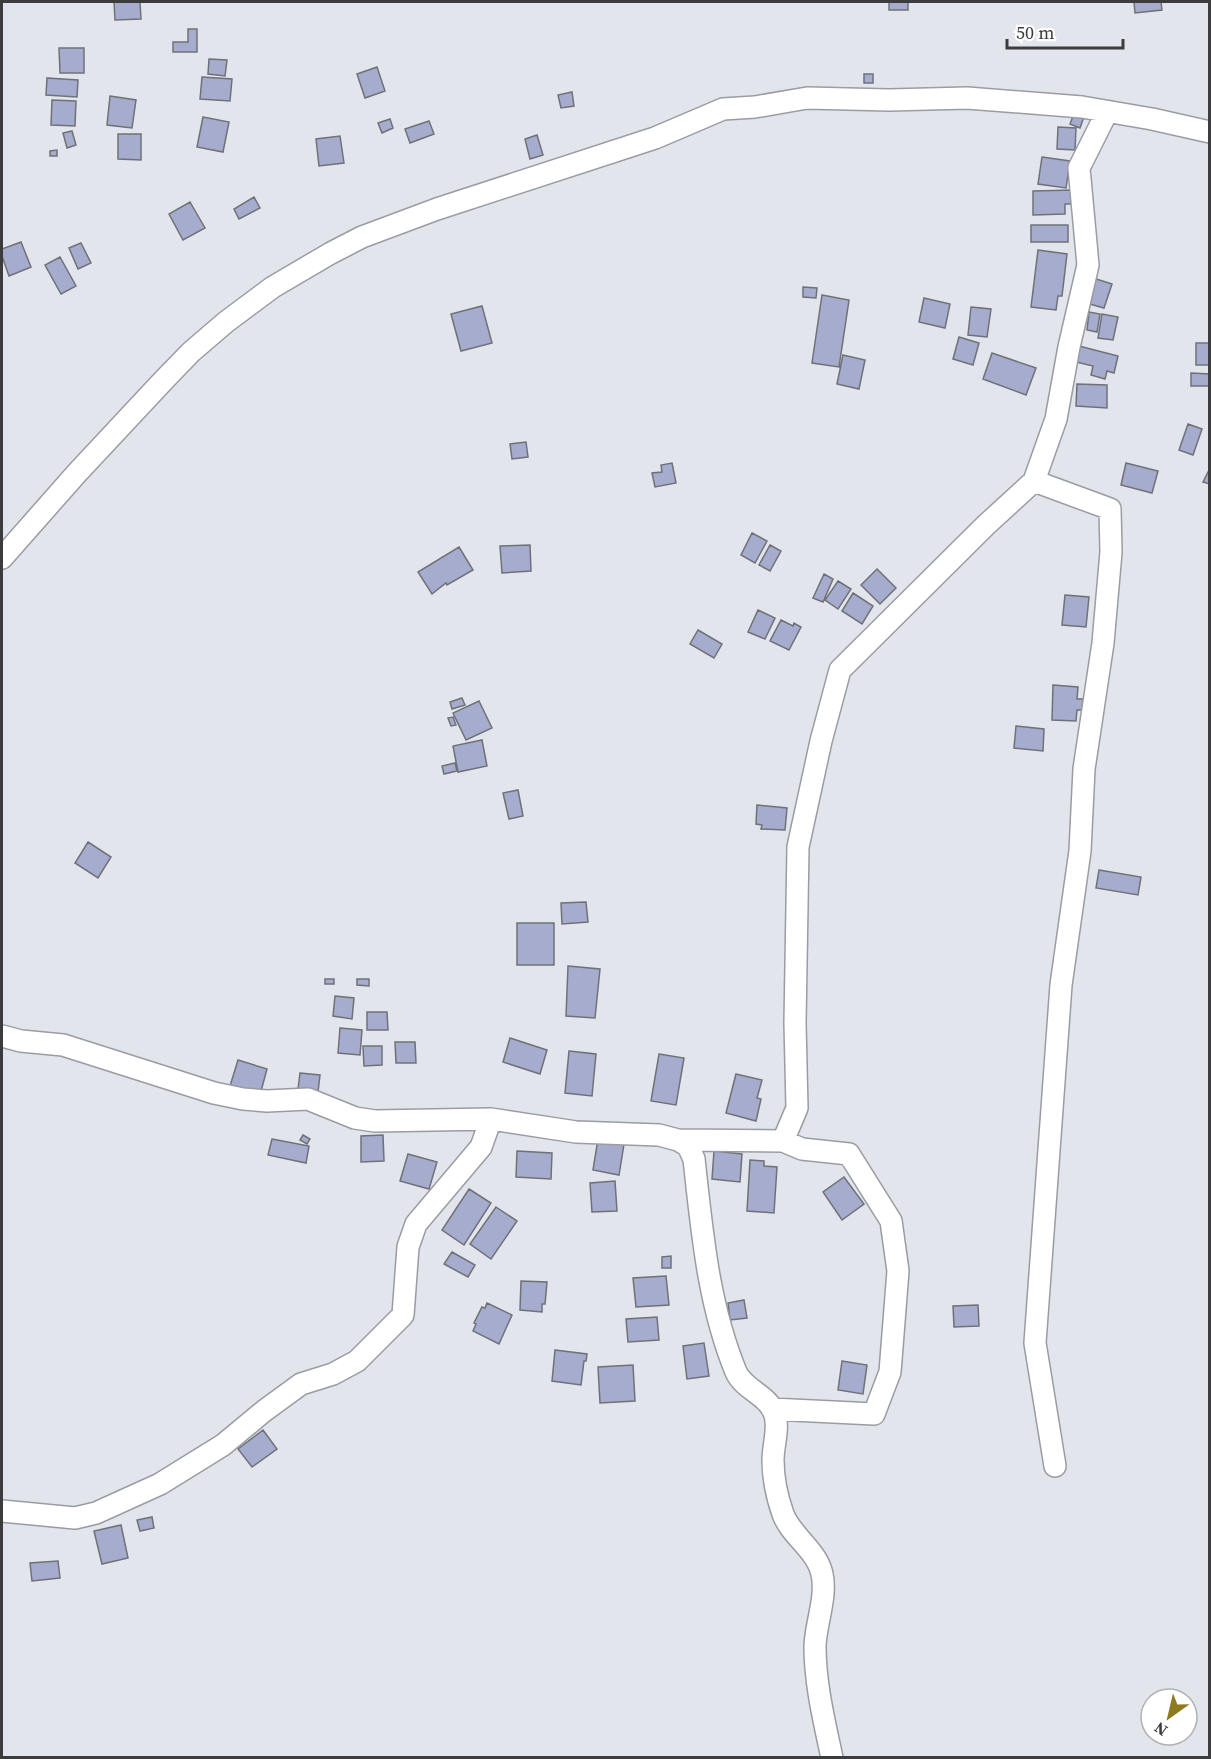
<svg xmlns="http://www.w3.org/2000/svg" width="1211" height="1759" viewBox="0 0 1211 1759" font-family="'Source Serif 4',serif">
<rect width="100%" height="100%" fill="#e3e5ec"/>
<!-- building -->
<path fill="#a5accd" stroke="#707178" stroke-width="1.5" d="M 114,2 L 140,2 L 141,19 L 115,20 Z
M 889,2 L 908,2 L 908,10 L 889,10 Z
M 1134,2 L 1161,2 L 1162,10 L 1135,13 Z
M 188,29 L 197,29 L 197,52 L 173,52 L 173,42 L 188,42 Z
M 59,48 L 84,48 L 84,73 L 60,73 Z
M 209,59 L 227,60 L 225,76 L 208,74 Z
M 377,67 L 385,91 L 365,98 L 357,74 Z
M 864,74 L 873,74 L 873,83 L 864,83 Z
M 202,77 L 232,79 L 230,101 L 200,99 Z
M 47,78 L 78,80 L 77,97 L 46,95 Z
M 572,92 L 574,106 L 561,108 L 558,95 Z
M 110,96 L 136,100 L 132,128 L 107,125 Z
M 52,100 L 76,101 L 75,126 L 51,125 Z
M 1075,111 L 1085,114 L 1080,128 L 1070,124 Z
M 203,117 L 229,122 L 223,152 L 197,147 Z
M 390,119 L 393,128 L 382,133 L 378,123 Z
M 429,121 L 434,134 L 410,143 L 405,129 Z
M 1058,127 L 1076,128 L 1075,150 L 1057,149 Z
M 72,131 L 76,145 L 67,148 L 63,133 Z
M 118,134 L 141,134 L 141,160 L 118,159 Z
M 537,135 L 543,155 L 530,159 L 525,139 Z
M 340,136 L 344,163 L 319,166 L 316,139 Z
M 57,150 L 57,156 L 50,156 L 50,151 Z
M 1042,157 L 1070,161 L 1066,188 L 1038,184 Z
M 1073,190 L 1073,204 L 1065,204 L 1065,214 L 1033,215 L 1033,191 Z
M 254,197 L 260,208 L 239,219 L 234,209 Z
M 190,202 L 205,228 L 183,240 L 169,214 Z
M 1031,225 L 1068,225 L 1068,242 L 1031,242 Z
M 21,242 L 31,267 L 9,276 L 2,256 L 2,249 Z
M 81,243 L 91,263 L 78,269 L 69,248 Z
M 1038,250 L 1067,254 L 1062,296 L 1058,296 L 1056,310 L 1031,307 Z
M 60,257 L 76,286 L 61,294 L 45,265 Z
M 1093,278 L 1112,284 L 1104,308 L 1086,303 Z
M 803,287 L 817,288 L 816,298 L 803,297 Z
M 822,295 L 849,300 L 839,367 L 812,363 Z
M 924,298 L 950,304 L 945,328 L 919,322 Z
M 482,306 L 492,343 L 461,351 L 451,314 Z
M 971,307 L 991,309 L 987,337 L 968,335 Z
M 1089,312 L 1100,314 L 1097,332 L 1087,330 Z
M 1102,314 L 1118,317 L 1113,340 L 1098,338 Z
M 959,337 L 979,343 L 973,365 L 953,359 Z
M 1196,343 L 1210,343 L 1210,365 L 1196,365 Z
M 1079,346 L 1118,356 L 1114,373 L 1107,371 L 1105,379 L 1091,375 L 1093,366 L 1076,362 Z
M 992,353 L 1036,368 L 1026,395 L 983,379 Z
M 843,355 L 865,360 L 859,389 L 837,384 Z
M 1191,373 L 1210,374 L 1210,386 L 1191,386 Z
M 1077,384 L 1107,385 L 1107,408 L 1076,406 Z
M 1188,424 L 1202,429 L 1193,455 L 1179,450 Z
M 526,442 L 528,457 L 512,459 L 510,444 Z
M 672,463 L 676,483 L 655,487 L 652,473 L 662,472 L 661,465 Z
M 1126,463 L 1158,471 L 1152,493 L 1121,485 Z
M 1210,468 L 1210,484 L 1203,482 Z
M 752,533 L 767,541 L 755,563 L 741,555 Z
M 530,545 L 531,571 L 502,573 L 500,546 Z
M 770,545 L 781,551 L 770,571 L 759,565 Z
M 459,547 L 473,570 L 447,585 L 446,583 L 432,594 L 418,572 Z
M 877,569 L 896,588 L 880,604 L 861,585 Z
M 824,574 L 833,579 L 823,602 L 813,598 Z
M 838,581 L 851,589 L 838,609 L 825,600 Z
M 853,593 L 873,606 L 862,624 L 842,611 Z
M 1065,595 L 1089,597 L 1086,627 L 1062,625 Z
M 758,610 L 775,618 L 765,639 L 748,632 Z
M 781,620 L 793,626 L 794,623 L 801,627 L 789,650 L 770,641 Z
M 698,630 L 722,644 L 714,658 L 690,644 Z
M 1053,685 L 1078,687 L 1077,699 L 1083,699 L 1082,710 L 1077,710 L 1076,721 L 1052,720 Z
M 462,698 L 465,705 L 452,709 L 450,702 Z
M 479,701 L 492,728 L 466,740 L 453,713 Z
M 453,717 L 456,725 L 451,726 L 448,718 Z
M 1016,726 L 1044,729 L 1043,751 L 1014,748 Z
M 482,740 L 487,766 L 458,772 L 453,746 Z
M 455,763 L 457,771 L 444,774 L 442,766 Z
M 518,790 L 523,816 L 509,819 L 503,793 Z
M 757,805 L 787,808 L 785,830 L 761,829 L 762,825 L 756,824 Z
M 88,842 L 111,857 L 98,878 L 75,863 Z
M 1099,870 L 1141,877 L 1138,895 L 1096,888 Z
M 586,902 L 588,922 L 562,924 L 561,903 Z
M 517,923 L 554,923 L 554,965 L 517,965 Z
M 568,966 L 600,969 L 595,1018 L 566,1016 Z
M 325,979 L 334,979 L 334,984 L 325,984 Z
M 357,979 L 369,979 L 369,986 L 357,985 Z
M 335,996 L 354,998 L 352,1019 L 333,1016 Z
M 367,1012 L 387,1012 L 388,1030 L 367,1030 Z
M 340,1028 L 362,1030 L 360,1055 L 338,1053 Z
M 510,1038 L 547,1050 L 540,1074 L 503,1062 Z
M 395,1042 L 415,1042 L 416,1063 L 396,1063 Z
M 363,1046 L 382,1046 L 382,1065 L 364,1066 Z
M 569,1051 L 596,1054 L 592,1096 L 565,1093 Z
M 659,1054 L 684,1058 L 676,1105 L 651,1101 Z
M 238,1060 L 267,1069 L 260,1095 L 230,1086 Z
M 300,1073 L 320,1075 L 318,1092 L 298,1089 Z
M 736,1074 L 762,1080 L 757,1098 L 761,1099 L 756,1121 L 726,1113 Z
M 303,1135 L 310,1139 L 307,1144 L 300,1140 Z
M 383,1135 L 384,1161 L 361,1162 L 361,1136 Z
M 272,1139 L 309,1146 L 306,1163 L 268,1155 Z
M 598,1139 L 624,1144 L 619,1175 L 593,1170 Z
M 517,1151 L 552,1153 L 551,1179 L 516,1177 Z
M 714,1151 L 742,1154 L 740,1182 L 712,1179 Z
M 408,1154 L 437,1162 L 429,1189 L 400,1181 Z
M 750,1160 L 764,1161 L 764,1166 L 777,1167 L 774,1213 L 747,1211 Z
M 844,1177 L 864,1204 L 842,1220 L 823,1192 Z
M 615,1181 L 617,1211 L 592,1212 L 590,1183 Z
M 469,1189 L 491,1203 L 464,1245 L 442,1230 Z
M 496,1207 L 517,1221 L 491,1259 L 470,1244 Z
M 452,1252 L 475,1265 L 468,1277 L 444,1264 Z
M 671,1256 L 671,1268 L 662,1268 L 662,1257 Z
M 666,1276 L 669,1305 L 636,1307 L 633,1278 Z
M 521,1281 L 547,1282 L 545,1304 L 542,1304 L 542,1312 L 520,1310 Z
M 744,1300 L 747,1318 L 730,1320 L 728,1303 Z
M 487,1303 L 512,1315 L 499,1344 L 473,1331 L 476,1324 L 474,1323 L 482,1307 L 485,1308 Z
M 978,1305 L 979,1326 L 954,1327 L 953,1306 Z
M 657,1317 L 659,1340 L 628,1342 L 626,1319 Z
M 704,1343 L 709,1376 L 687,1379 L 683,1346 Z
M 555,1350 L 587,1354 L 586,1361 L 584,1361 L 581,1385 L 552,1381 Z
M 842,1361 L 867,1365 L 863,1394 L 838,1390 Z
M 633,1365 L 635,1401 L 600,1403 L 598,1367 Z
M 263,1430 L 277,1449 L 252,1467 L 238,1449 Z
M 152,1517 L 154,1528 L 140,1531 L 137,1520 Z
M 121,1525 L 128,1558 L 102,1564 L 94,1531 Z
M 58,1561 L 60,1578 L 32,1581 L 30,1563 Z"/>
<g fill="none" stroke-linecap="round" stroke-linejoin="round">
<!-- minor casing -->
<g stroke="#9a9ca3" stroke-width="24">
<path id="minor" d="M 1034,481 L 1110,509 L 1111,552 L 1103,643 L 1084,769 L 1080,851 L 1061,985 L 1035,1343 L 1055,1466
M 2,558 L 77,473 L 162,382 L 191,352 L 226,322 L 273,287 L 331,253 L 362,237 L 437,209 L 655,138 L 723,109 L 755,107 L 807,98 L 889,100 L 967,98 L 1082,107 L 1152,119 L 1210,132
M 2,1036 L 21,1041 L 63,1045 L 214,1093 L 243,1099 L 267,1101 L 308,1099 L 355,1118 L 375,1121 L 491,1119 L 576,1132 L 659,1135 L 678,1140 L 688,1146 L 694,1159 C 702,1231 708,1304 736,1372 C 744,1390 769,1395 775,1415 C 779,1429 773,1446 773,1460 C 773,1477 777,1497 783,1514 C 791,1536 817,1550 822,1574 C 827,1597 816,1622 815,1646 C 815,1684 824,1720 832,1758
M 678,1140 L 783,1141 L 797,1108 L 795,1023 L 798,847 L 821,741 L 840,670 L 986,525 L 1034,481 L 1056,419 L 1069,347 L 1088,265 L 1079,168 L 1107,112
M 772,1409 L 874,1414 L 890,1372 L 898,1271 L 891,1221 L 849,1154 L 802,1149 L 783,1141
M 2,1511 L 75,1518 L 96,1513 L 160,1484 L 223,1445 L 264,1411 L 301,1384 L 333,1374 L 357,1361 L 403,1315 L 408,1247 L 416,1224 L 481,1147 L 491,1119"/>
</g>
<!-- minor -->
<use href="#minor" stroke="#fff" stroke-width="21"/>
</g>
<!-- border -->
<rect width="1211" height="1759" fill="none" stroke="#3c3c3f" stroke-width="6"/>
<!-- north arrow -->
<g transform="translate(1169 1717) rotate(214)"><circle r="28" fill="#ffffff" stroke="#b1b1b2" stroke-width="1.5"/>
<path d="M0-4.5L10 22L0 15L-10 22Z" fill="#8e7a1f"/>
<text y="-9" font-size="16" font-weight="bold" text-anchor="middle" fill="#3c3c3f">N</text>
</g>
<!-- scale -->
<path d="M1007 39v9h116v-9" fill="none" stroke="#3c3c3f" stroke-width="3"/>
<text x="1016" y="39" font-size="18" fill="#3c3c3f" stroke="#ffffff" stroke-width="4.5" paint-order="stroke">50 m</text>
</svg>
